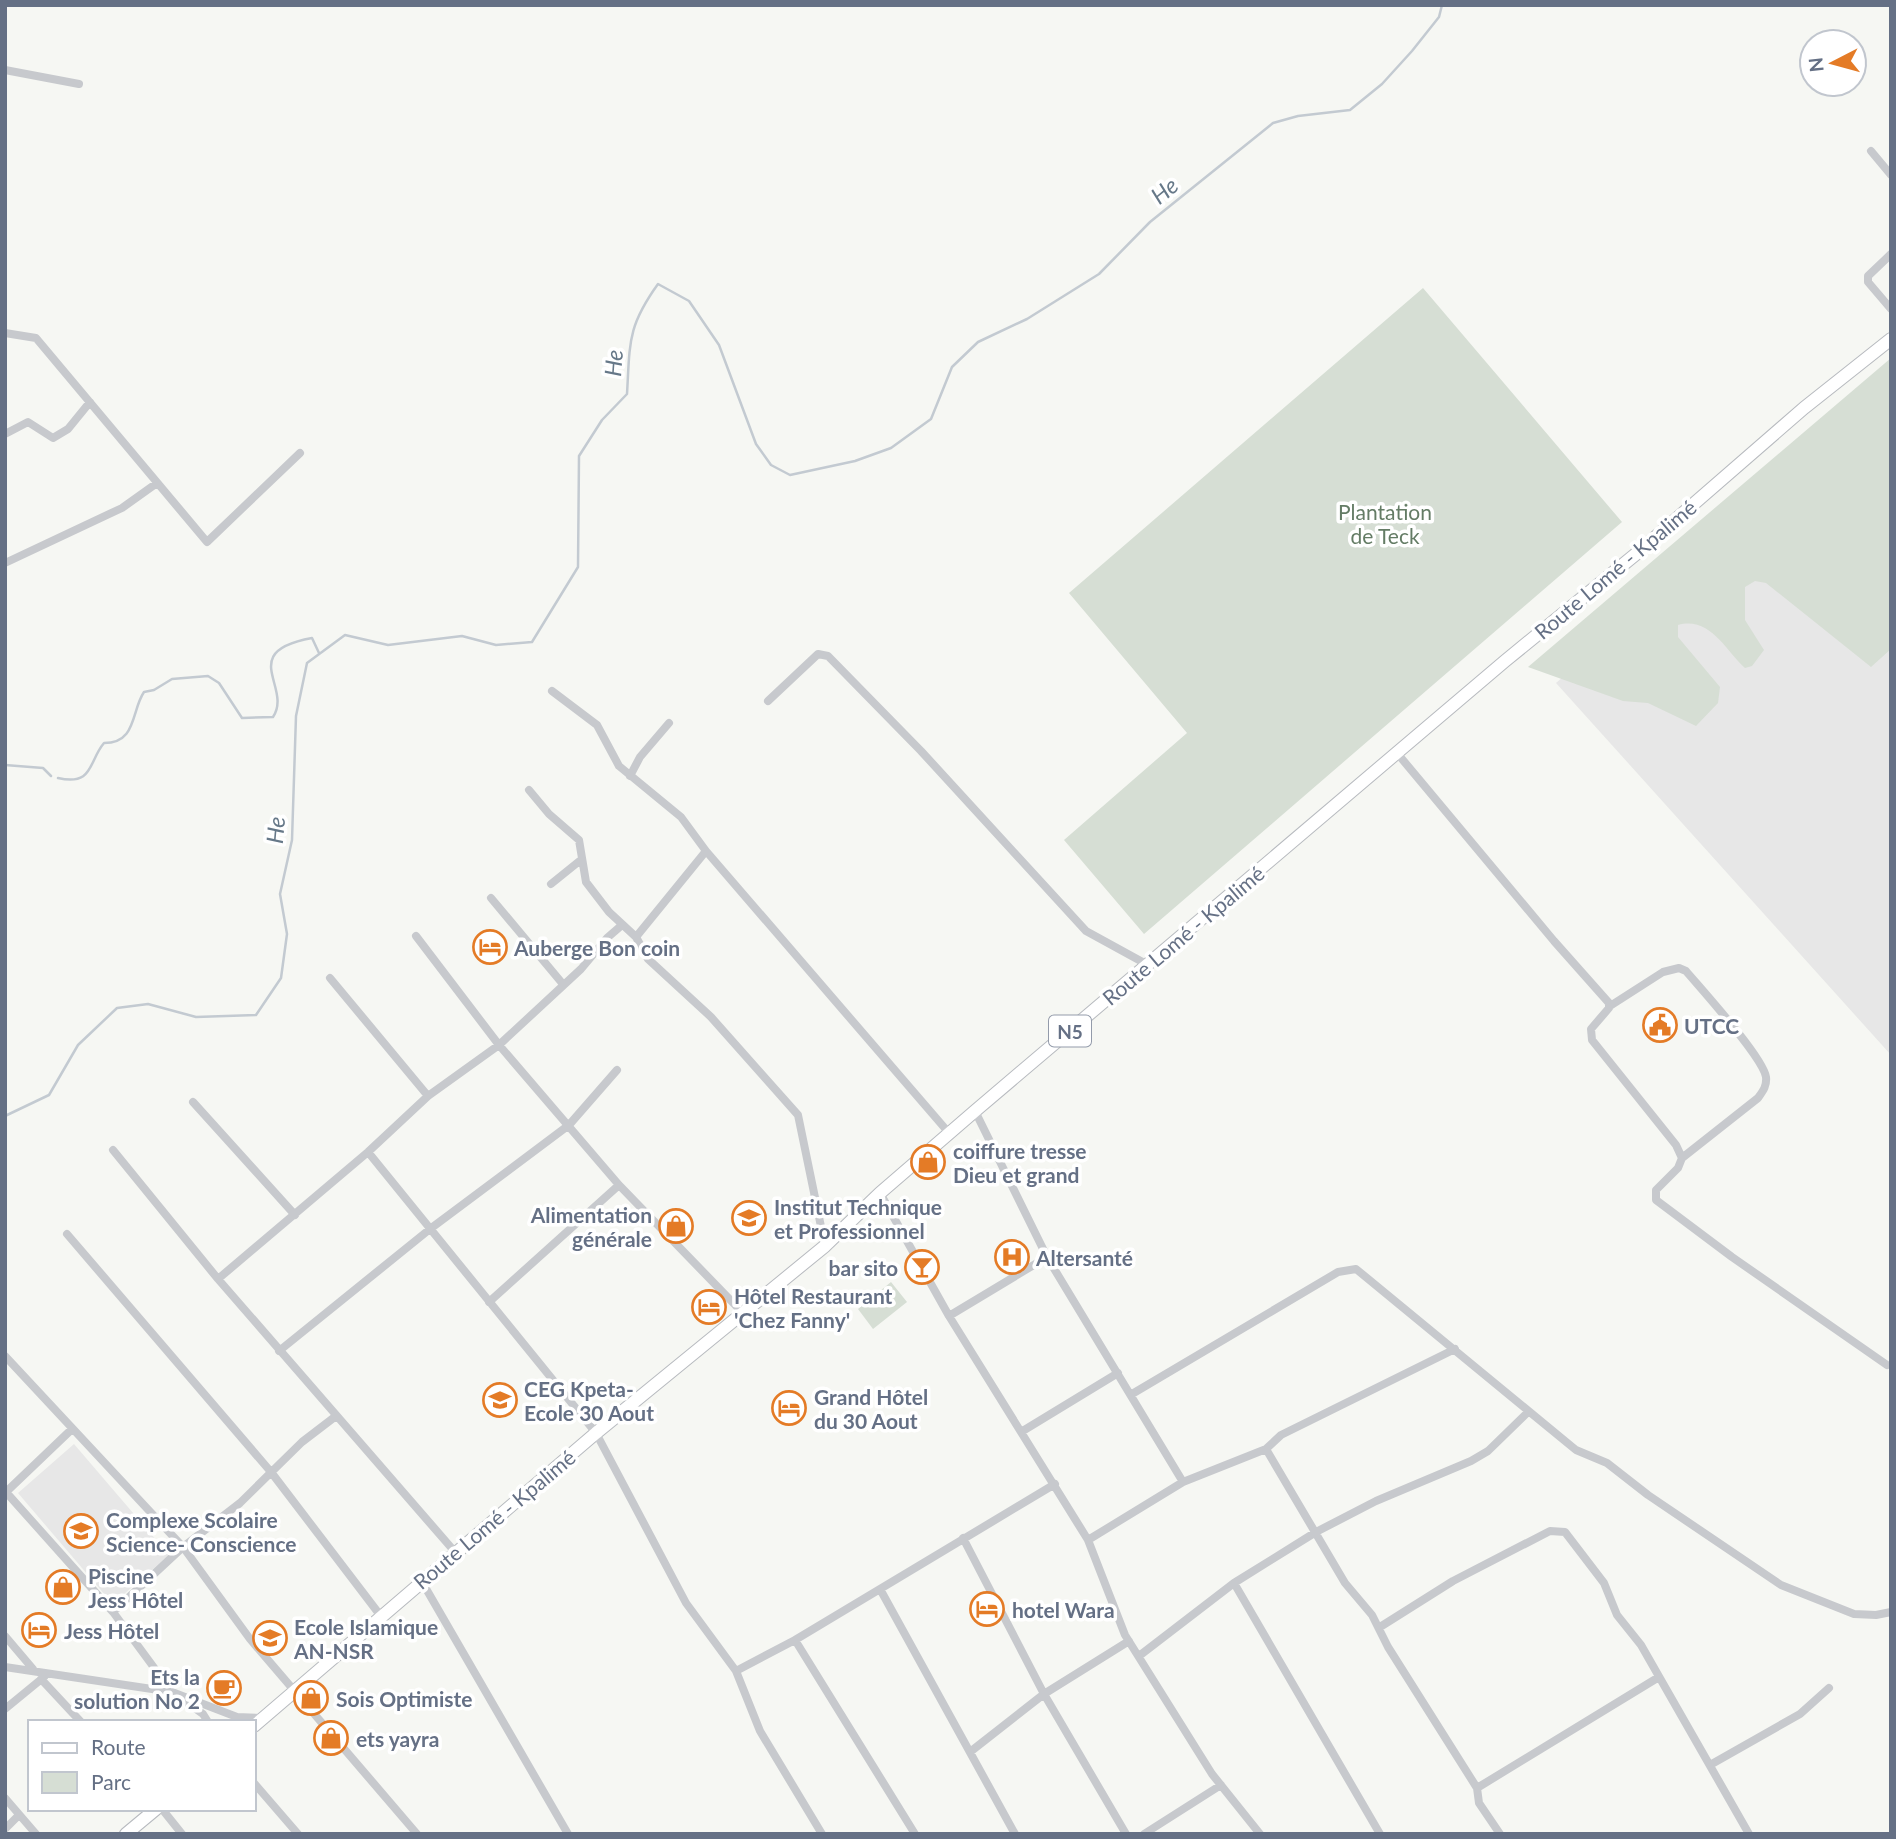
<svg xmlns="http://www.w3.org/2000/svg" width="1896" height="1839" viewBox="0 0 1896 1839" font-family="Lato,sans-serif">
<rect width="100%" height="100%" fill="#f6f7f3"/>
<!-- built -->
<path fill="#e7e7e7" d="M 1891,389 L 1891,1055 L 1556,683 Z
M 74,1444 L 169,1555 L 115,1602 L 111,1602 L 18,1493 Z"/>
<!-- green -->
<path fill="#d6ded4" d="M 1423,288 L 1622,522 L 1144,934 L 1064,840 L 1187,733 L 1069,593 Z
M 1891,358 L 1891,649 L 1871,667 L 1766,583 L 1755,581 L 1745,587 L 1745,620 L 1764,650 L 1752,666 L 1745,668 C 1726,651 1710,616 1678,625 L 1678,637 L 1720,687 L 1718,703 L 1696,726 L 1648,703 L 1623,701 L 1528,667 Z
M 891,1282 L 907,1302 L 873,1329 L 858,1309 Z"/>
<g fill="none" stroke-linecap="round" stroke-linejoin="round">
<!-- stream -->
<path stroke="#c3cad1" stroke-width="2.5" d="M 5,765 L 43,768 L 51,776
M 58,778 C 94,786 88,762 104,743 C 137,743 131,711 144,692 L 154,690 L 172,679 L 208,676 L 219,683 L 242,718 L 273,717 C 293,687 236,652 312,638 L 319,653
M 5,1116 L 49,1095 L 78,1045 L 117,1008 L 148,1004 L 196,1017 L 256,1015 L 281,978 L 287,934 L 280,894 L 292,840 L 296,716 L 307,663 L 345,635 L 388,645 L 462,636 L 496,645 L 532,642 L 578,567 L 579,456 L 602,420 L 627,394 C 630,343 627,327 658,284 L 689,301 L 719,345 L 756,444 L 771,465 L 790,475 L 855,461 L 891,448 L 931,419 L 952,367 L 978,342 L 1027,319 L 1099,274 L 1150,222 L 1273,123 L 1298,116 L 1350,110 L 1382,84 L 1412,51 L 1439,17 L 1442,5"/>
<!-- primary casing -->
<g stroke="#b7babf" stroke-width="14">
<path id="primary" d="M 254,1726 L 596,1433 L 825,1246 L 880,1193 L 975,1111 L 1505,661 L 1636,554 L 1804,408 L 1891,339
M 126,1834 L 156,1809"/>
</g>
<!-- street -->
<path stroke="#c7c9cd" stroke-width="8" d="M 5,70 L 79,84
M 1871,151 L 1891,175
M 1891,254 L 1868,276 L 1868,282 L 1891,309
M 5,333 L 36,338 L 207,542 L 300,453
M 5,434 L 28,422 L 53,438 L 68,429 L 90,402
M 5,563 L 122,508 L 157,483
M 552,691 L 597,725 L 619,766 L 681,817 L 706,851 L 636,937
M 768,701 L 818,654 L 828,656 L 921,751 L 1086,931 L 1148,965
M 1397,753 L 1554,941 L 1609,1003 L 1609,1008 L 1591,1029 L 1592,1040 L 1676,1145 L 1682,1158 L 1678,1168 L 1656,1190 L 1656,1200 L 1732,1257 L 1887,1365
M 630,776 L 640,757 L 669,723
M 529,790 L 549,814 L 579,840 L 586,882 L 609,912 L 636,937 L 648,959 L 711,1017 L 798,1115 L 825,1246
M 706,851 L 949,1133
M 551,884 L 582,859
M 491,898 L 562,983
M 416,936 L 499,1045 L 581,969 L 607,938 L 622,925
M 330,978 L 428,1096
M 1610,1006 L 1663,972 L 1679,968 L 1686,971 C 1702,990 1763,1057 1766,1077 C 1767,1086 1763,1091 1758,1098 L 1682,1158
M 193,1102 L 295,1215
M 975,1111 L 1047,1257 L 1183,1482
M 113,1150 L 218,1279 L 455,1552
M 368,1152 L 596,1433 L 686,1603 L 736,1671 L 760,1731 L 822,1834
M 880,1193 L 949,1316 L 1088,1540 L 1125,1635 L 1212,1774 L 1260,1834
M 67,1234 L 271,1472 L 380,1615
M 218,1279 L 368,1152 L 428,1096 L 499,1045 L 619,1185 L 741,1311
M 489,1302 L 619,1185
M 949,1316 L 1047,1257
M 279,1351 L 430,1229 L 569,1125 L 617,1070
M 5,1356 L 183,1547 L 250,1639 L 417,1834
M 1132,1394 L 1338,1272 L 1356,1269 L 1576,1450 L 1607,1463 L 1648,1495 L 1781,1585 L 1854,1614 L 1876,1615 L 1891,1612
M 1021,1432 L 1118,1373
M 1266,1449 L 1345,1583 L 1372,1615 L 1388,1647 L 1477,1788 L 1479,1803 L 1500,1834
M 5,1491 L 113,1612 L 172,1692 L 237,1717 L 264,1718
M 5,1493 L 72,1429
M 963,1538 L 1044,1694 L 1126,1834
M 1088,1540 L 1183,1482 L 1266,1449 L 1281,1435 L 1455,1349
M 421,1580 L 568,1834
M 1234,1583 L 1316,1532 L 1376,1501 L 1471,1461 L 1488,1451 L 1527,1413
M 880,1589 L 1015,1834
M 113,1612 L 183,1547 L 240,1503 L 302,1442 L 336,1416
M 1380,1627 L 1453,1581 L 1550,1531 L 1565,1532 L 1604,1583 L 1617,1615 L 1641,1645 L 1749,1834
M 5,1636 L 33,1669
M 795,1640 L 915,1834
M 1139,1656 L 1234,1583 L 1380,1834
M 5,1667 L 172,1692 L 203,1714 L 208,1722
M 736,1671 L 795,1640 L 1055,1484
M 41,1679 L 81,1722
M 5,1709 L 44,1677
M 970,1752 L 1044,1694 L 1129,1641
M 1710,1765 L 1800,1714 L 1829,1688
M 254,1783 L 298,1834
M 1477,1788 L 1659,1677
M 5,1798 L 36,1834
M 162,1809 L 182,1834
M 5,1829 L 18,1816
M 1144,1834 L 1221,1785"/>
<!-- primary -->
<use href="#primary" stroke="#fff" stroke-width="12"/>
</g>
<!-- icons -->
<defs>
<g id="hotel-ring" transform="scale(1.75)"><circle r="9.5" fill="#fff" stroke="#e47b26" stroke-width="1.5"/><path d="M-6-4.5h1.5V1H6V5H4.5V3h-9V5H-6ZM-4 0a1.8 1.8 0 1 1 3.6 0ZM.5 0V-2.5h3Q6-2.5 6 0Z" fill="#e47b26"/></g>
<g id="civic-ring" transform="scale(1.75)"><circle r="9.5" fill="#fff" stroke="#e47b26" stroke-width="1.5"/><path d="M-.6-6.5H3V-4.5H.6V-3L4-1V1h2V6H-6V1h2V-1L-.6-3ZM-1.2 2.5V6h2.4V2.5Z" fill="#e47b26"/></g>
<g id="shop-ring" transform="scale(1.75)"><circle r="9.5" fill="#fff" stroke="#e47b26" stroke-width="1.5"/><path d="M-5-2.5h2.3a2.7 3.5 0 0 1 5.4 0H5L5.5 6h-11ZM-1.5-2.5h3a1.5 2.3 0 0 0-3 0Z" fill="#e47b26"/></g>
<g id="school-ring" transform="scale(1.75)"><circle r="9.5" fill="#fff" stroke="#e47b26" stroke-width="1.5"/><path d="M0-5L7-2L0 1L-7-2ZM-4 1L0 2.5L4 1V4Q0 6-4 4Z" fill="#e47b26"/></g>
<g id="hospital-ring" transform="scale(1.75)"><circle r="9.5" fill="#fff" stroke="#e47b26" stroke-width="1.5"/><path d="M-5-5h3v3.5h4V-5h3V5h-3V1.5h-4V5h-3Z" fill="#e47b26"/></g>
<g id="bar-ring" transform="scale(1.75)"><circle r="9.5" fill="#fff" stroke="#e47b26" stroke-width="1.5"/><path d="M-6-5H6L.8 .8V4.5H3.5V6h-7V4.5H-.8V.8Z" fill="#e47b26"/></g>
<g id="cafe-ring" transform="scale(1.75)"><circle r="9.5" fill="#fff" stroke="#e47b26" stroke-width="1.5"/><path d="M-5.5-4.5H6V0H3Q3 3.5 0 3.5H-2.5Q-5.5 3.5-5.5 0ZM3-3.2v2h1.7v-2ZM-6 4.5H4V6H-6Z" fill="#e47b26"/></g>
</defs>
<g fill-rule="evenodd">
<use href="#hotel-ring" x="490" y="947"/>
<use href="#civic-ring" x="1660" y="1025"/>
<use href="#shop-ring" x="928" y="1162"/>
<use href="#school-ring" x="749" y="1218"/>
<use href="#shop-ring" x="676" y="1226"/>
<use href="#hospital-ring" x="1012" y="1257"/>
<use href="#bar-ring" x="922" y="1267"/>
<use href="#hotel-ring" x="709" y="1307"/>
<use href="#school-ring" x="500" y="1400"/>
<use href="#hotel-ring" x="789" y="1408"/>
<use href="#school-ring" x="81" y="1531"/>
<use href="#shop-ring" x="63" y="1587"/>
<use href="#hotel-ring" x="987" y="1609"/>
<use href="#hotel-ring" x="39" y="1630"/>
<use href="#school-ring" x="270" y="1638"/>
<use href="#cafe-ring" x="224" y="1688"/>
<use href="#shop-ring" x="311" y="1698"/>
<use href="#shop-ring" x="331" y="1738"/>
</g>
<g text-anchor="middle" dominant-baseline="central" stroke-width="7" stroke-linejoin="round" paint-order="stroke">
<!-- shield labels -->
<rect fill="#fff" stroke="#939baa" stroke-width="2" x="1049" y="1015.5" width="42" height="31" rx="5"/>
<g font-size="19" font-weight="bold" fill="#657085">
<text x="1070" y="1031">N5</text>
</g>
<!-- park labels -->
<g font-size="21" fill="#647c65" stroke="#fff">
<text x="1385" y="511">Plantation<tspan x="1385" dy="24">de Teck</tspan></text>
</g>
<!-- street labels -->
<g font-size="21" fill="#657085" stroke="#fff">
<text transform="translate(1615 569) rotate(-40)">Route Lomé - Kpalimé</text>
<text transform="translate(1183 935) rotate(-40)">Route Lomé - Kpalimé</text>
<text transform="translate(494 1519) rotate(-40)">Route Lomé - Kpalimé</text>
</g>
<!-- poi labels -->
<g font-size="21" font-weight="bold" fill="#657085" stroke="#fff" text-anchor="start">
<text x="514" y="947">Auberge Bon coin</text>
<text x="1684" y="1025">UTCC</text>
<text x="953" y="1150">coiffure tresse<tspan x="953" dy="24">Dieu et grand</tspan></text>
<text x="774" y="1206">Institut Technique<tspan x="774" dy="24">et Professionnel</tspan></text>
<text x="652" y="1214" text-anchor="end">Alimentation<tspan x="652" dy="24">générale</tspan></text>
<text x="1036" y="1257">Altersanté</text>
<text x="898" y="1267" text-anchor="end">bar sito</text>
<text x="734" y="1295">Hôtel Restaurant<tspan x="734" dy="24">'Chez Fanny'</tspan></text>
<text x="524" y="1388">CEG Kpeta-<tspan x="524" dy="24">Ecole 30 Aout</tspan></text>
<text x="814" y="1396">Grand Hôtel<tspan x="814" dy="24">du 30 Aout</tspan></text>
<text x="106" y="1519">Complexe Scolaire<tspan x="106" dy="24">Science- Conscience</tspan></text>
<text x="88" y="1575">Piscine<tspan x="88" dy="24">Jess Hôtel</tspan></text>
<text x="1012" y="1609">hotel Wara</text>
<text x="294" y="1626">Ecole Islamique<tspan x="294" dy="24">AN-NSR</tspan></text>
<text x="64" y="1630">Jess Hôtel</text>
<text x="200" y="1676" text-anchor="end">Ets la<tspan x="200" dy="24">solution No 2</tspan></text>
<text x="336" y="1698">Sois Optimiste</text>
<text x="356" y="1738">ets yayra</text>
</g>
<!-- water labels -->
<g font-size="23" font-style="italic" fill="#667888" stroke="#fff">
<text transform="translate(1164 190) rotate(-39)">He</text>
<text transform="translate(613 363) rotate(-86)">He</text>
<text transform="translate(275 830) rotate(-85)">He</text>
</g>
</g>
<!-- border -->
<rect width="1896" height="1839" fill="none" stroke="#657085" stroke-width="14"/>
<!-- legend -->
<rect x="28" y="1720" width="228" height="91" fill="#ffffff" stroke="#c1c6ce" stroke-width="2"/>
<rect x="42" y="1743" width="35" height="10" fill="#ffffff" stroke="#c1c6ce" stroke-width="2"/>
<text x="91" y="1755" font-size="21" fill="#657085">Route</text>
<rect x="42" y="1772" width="35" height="21" fill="#d6ded4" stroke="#c1c6ce" stroke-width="2"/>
<text x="91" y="1790" font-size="21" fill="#657085">Parc</text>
<!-- north arrow -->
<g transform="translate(1833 63) rotate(264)"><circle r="33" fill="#ffffff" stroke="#c1c6ce" stroke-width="2"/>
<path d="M0-5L12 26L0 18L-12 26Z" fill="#e47b26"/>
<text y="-10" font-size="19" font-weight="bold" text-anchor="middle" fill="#657085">N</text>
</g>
</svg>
